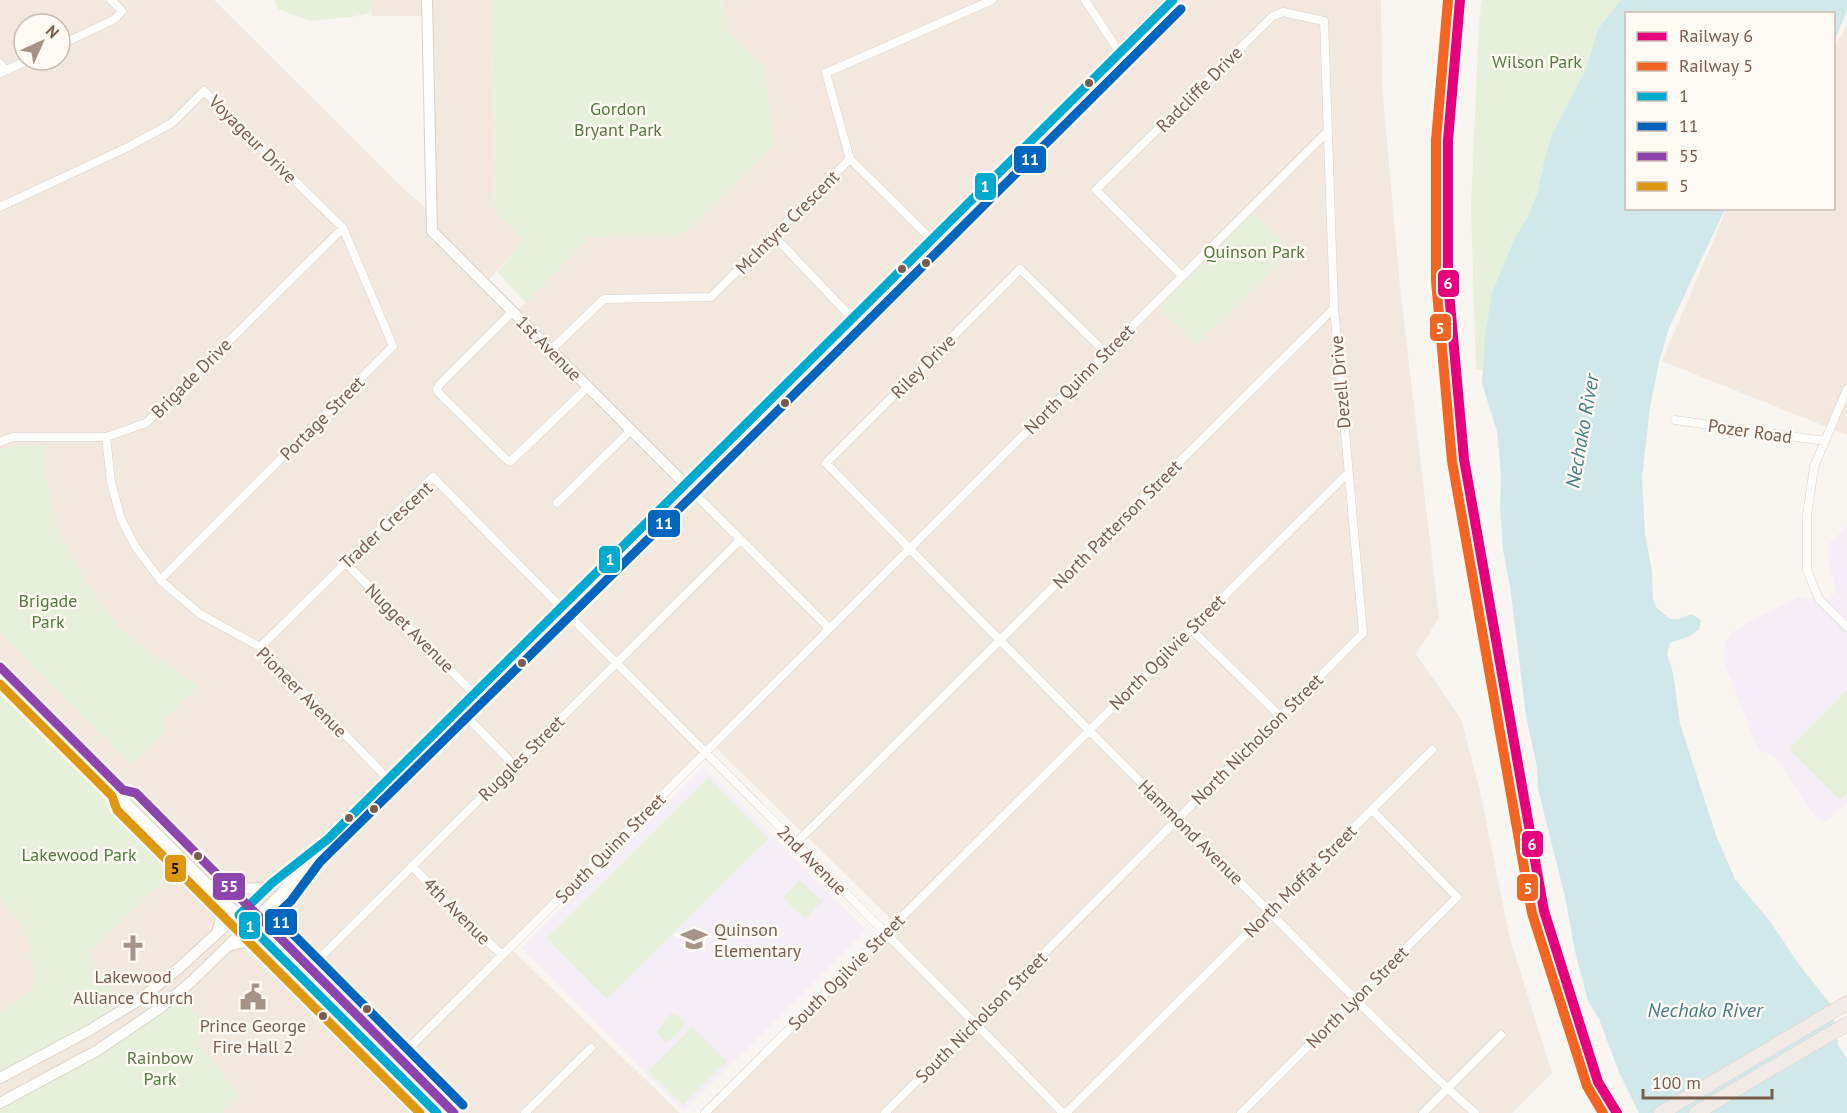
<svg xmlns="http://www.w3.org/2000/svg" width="1847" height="1113" viewBox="0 0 1847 1113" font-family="'PT Sans',sans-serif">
<rect width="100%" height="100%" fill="#f9f5f0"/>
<!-- residential -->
<path fill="#f2e8de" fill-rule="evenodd" d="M 0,0 L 214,0 L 402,187 L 432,214 L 427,16 L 372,16 L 371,0 L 490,0 L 495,211 L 525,240 L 483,286 L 512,316 L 590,237 L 683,235 L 764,66 L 730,33 L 721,0 L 1381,0 L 1382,86 L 1400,287 L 1439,618 L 1416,654 L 1461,719 L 1480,791 L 1510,939 L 1552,1073 L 1512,1113 L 711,1113 L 894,922 L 715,747 L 511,949 L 680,1113 L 0,1113 ZM 24,24 L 60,24 L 60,60 L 24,60 Z
M 1847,26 L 1847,435 L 1662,361 L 1727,209 L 1834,208 L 1834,46 Z"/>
<!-- education -->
<path fill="#f6eef6" d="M 1847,526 L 1847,803 L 1826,822 L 1814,816 L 1778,759 L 1758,749 L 1724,662 L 1725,644 L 1733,632 L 1745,624 L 1798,598 L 1827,598 L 1836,592 L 1831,574 L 1827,546 Z
M 704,767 L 866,930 L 684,1111 L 522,948 Z"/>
<!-- green -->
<path fill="#e7f0db" d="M 274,0 L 371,0 L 372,12 L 351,17 L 310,21 L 278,9 Z
M 490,0 L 721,0 L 730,33 L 764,66 L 775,144 L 683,235 L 590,237 L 526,303 L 497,272 L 525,240 L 495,211 Z
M 1482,0 L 1698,0 L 1626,14 L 1498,370 L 1476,370 L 1471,208 L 1479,20 Z
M 1253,213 L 1293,250 L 1197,344 L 1159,308 Z
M 23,444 L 47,445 L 45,471 L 58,531 L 88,585 L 120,628 L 159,659 L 199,685 L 162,723 L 168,730 L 132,765 L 0,632 L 0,450 Z
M 0,663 L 191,854 L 88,954 L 127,1013 L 0,1079 L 0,1012 L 32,991 L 35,974 L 25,931 L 0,895 Z
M 1847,690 L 1847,793 L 1840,800 L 1789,749 Z
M 709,777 L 769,838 L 607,999 L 547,938 Z
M 800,880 L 822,901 L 805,919 L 783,898 Z
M 181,999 L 209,1028 L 199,1043 L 239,1095 L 223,1111 L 224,1113 L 0,1113 L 1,1105 L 102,1052 Z
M 670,1014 L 677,1014 L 684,1021 L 684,1027 L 666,1043 L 656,1032 L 663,1025 L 664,1020 Z
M 692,1027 L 727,1061 L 683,1105 L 648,1071 Z"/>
<!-- water -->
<path fill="#d0e8ea" d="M 1621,0 L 1847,0 L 1847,10 L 1834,43 L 1834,14 L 1626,14 L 1626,208 L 1725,209 L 1669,328 L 1659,362 L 1650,408 L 1642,477 L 1645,534 L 1652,571 L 1653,598 L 1656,607 L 1670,619 L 1679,619 L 1691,614 L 1701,620 L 1699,629 L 1690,636 L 1670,643 L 1667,654 L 1673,673 L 1680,724 L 1717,838 L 1735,879 L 1769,920 L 1800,966 L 1832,1006 L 1838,1045 L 1847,1059 L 1847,1113 L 1639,1113 L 1619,1072 L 1599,1019 L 1588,1001 L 1575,951 L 1565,897 L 1538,789 L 1537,767 L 1526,716 L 1510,586 L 1503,550 L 1500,507 L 1501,475 L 1497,431 L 1482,384 L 1485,337 L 1492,293 L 1514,240 L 1529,215 L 1537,194 L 1547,150 L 1553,133 L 1586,69 L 1598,29 Z"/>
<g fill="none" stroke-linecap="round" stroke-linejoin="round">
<!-- street casing -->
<g stroke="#d7d1cb" stroke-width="9">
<path id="street" d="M 1085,0 L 1120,53
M 60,45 L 113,20 L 122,11 L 111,0
M 0,63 L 6,70
M 0,73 L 28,60
M 0,207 L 128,147 L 172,123 L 204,91 L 343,228 L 393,346 L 160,580
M 773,235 L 853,319
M 932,240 L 850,159 L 826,73 L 992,0
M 513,311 L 440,384 L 437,389 L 439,393 L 507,460 L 511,461 L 588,387
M 551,350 L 604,299 L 711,297 L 850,159
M 1106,353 L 1020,269 L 826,463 C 954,595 1085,726 1215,857 C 1301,943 1384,1032 1475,1113
M 1847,389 L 1814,467 L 1807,515 L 1807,570 L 1819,599 L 1847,627
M 1675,420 L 1825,441
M 106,437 L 111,482 L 121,519 L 135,546 L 160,580 L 200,614 L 260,647 L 388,779
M 0,442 L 13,437 L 106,437 L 146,423 L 343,228
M 686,485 L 829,628
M 557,503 L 631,430
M 346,563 L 474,694
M 1191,629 L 1280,716
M 260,647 L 433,477 C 641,691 855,899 1063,1113
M 459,709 L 514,765
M 796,843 L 1334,308
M 412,866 L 456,912 L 502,955
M 301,977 L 740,540
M 397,1060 L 1328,131
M 525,1113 L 591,1048
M 705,1113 L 1348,473
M 885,1113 L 1363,633 L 1334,308 L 1324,21 L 1283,12 L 1273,16 L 1096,190 L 1182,276
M 1066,1113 L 1432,750
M 1241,1113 L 1457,897 L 1372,810
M 1423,1113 L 1501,1035"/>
</g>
<!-- secondary casing -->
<g stroke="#d9d2cb" stroke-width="12">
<path id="secondary" d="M 427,0 L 432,231 L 686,485
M 0,667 L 123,790 L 136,793 L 454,1113
M 123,790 L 125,802 L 437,1113
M 228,884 C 243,889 253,890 269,886
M 215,896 C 222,909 223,919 217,932
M 278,898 L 274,916 L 281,934
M 230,945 L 251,941 L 267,947
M 0,1078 L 90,1030 L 139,1000 L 179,968 L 272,883 L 311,854 L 686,485 L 1173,0
M 0,1103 L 98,1050 L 160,1008 L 192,981 L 282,893 L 304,864"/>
</g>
<!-- highway casing -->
<g stroke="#dad1cc" stroke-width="15">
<path id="highway" d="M 1661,1113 L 1847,1003
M 1696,1113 L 1847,1024"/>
</g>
<!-- street -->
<use href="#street" stroke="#fefefd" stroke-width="8"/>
<!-- secondary -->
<use href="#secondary" stroke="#fefefd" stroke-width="10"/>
<!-- highway -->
<use href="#highway" stroke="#f2eae7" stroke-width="14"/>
<!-- bus-1 casing -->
<g stroke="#fffaf3" stroke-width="14">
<path id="bus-1" d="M 437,1113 L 239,915 L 272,883 L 328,839 L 1173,0"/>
</g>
<!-- bus-2 casing -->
<g stroke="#fffaf3" stroke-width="14">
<path id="bus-2" d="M 463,1105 L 275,916 L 291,901 L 320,862 L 694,494 L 1181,9"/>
</g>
<!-- bus-3 casing -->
<g stroke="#fffaf3" stroke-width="14">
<path id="bus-3" d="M 0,667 L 123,790 L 136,793 L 454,1113"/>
</g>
<!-- bus-4 casing -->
<g stroke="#fffaf3" stroke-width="14">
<path id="bus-4" d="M 0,684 L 112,796 L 117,810 L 420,1113"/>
</g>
<!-- bus-1 -->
<use href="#bus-1" stroke="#00a9ce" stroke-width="9"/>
<!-- bus-2 -->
<use href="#bus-2" stroke="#0065bd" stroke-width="9"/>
<!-- bus-3 -->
<use href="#bus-3" stroke="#8e44ad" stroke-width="9"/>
<!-- bus-4 -->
<use href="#bus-4" stroke="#de970f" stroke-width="9"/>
<!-- rail-1 casing -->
<g stroke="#fffaf3" stroke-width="15">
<path id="rail-1" d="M 1460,0 L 1448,140 L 1448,281 L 1464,459 L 1544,911 L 1598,1082 L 1617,1113"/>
</g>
<!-- rail-2 casing -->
<g stroke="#fffaf3" stroke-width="15">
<path id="rail-2" d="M 1448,0 L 1436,140 L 1436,281 L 1452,461 L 1532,913 L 1587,1086 L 1603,1113"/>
</g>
<!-- rail-1 -->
<use href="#rail-1" stroke="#e5007d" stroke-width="10"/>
<!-- rail-2 -->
<use href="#rail-2" stroke="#f26522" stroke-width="10"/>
</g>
<!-- icons -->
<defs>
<g id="school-bare" transform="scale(2.07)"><path d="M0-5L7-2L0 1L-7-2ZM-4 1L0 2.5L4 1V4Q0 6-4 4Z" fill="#a69286" stroke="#fffaf3" stroke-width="2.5" paint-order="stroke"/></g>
<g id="church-bare" transform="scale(2.07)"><path d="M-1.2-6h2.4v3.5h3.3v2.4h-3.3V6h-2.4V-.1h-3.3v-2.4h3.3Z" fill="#a69286" stroke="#fffaf3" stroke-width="2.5" paint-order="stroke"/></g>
<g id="civic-bare" transform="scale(2.07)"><path d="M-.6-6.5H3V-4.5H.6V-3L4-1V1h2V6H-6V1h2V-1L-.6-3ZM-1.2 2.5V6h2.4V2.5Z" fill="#a69286" stroke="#fffaf3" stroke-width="2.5" paint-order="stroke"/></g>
</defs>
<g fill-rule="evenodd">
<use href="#school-bare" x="694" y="939"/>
<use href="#church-bare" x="133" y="948"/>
<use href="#civic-bare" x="253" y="997"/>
</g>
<!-- markers -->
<g fill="#7a5c4d" stroke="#fffaf3" stroke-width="2">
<circle cx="1089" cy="83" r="5"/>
<circle cx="926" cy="263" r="5"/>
<circle cx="902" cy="269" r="5"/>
<circle cx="785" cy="403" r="5"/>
<circle cx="522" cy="663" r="5"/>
<circle cx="374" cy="809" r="5"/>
<circle cx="349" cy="818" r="5"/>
<circle cx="198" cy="856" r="5"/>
<circle cx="367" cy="1009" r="5"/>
<circle cx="323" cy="1016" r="5"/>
</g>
<g text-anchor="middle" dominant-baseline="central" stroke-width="5" stroke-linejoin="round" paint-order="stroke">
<!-- park labels -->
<g font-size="18" fill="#537a41" stroke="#fffaf3">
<text x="1537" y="61">Wilson Park</text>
<text x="618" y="108">Gordon<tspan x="618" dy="21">Bryant Park</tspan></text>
<text x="1254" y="251">Quinson Park</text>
<text x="48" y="600">Brigade<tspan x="48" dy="21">Park</tspan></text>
<text x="79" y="854">Lakewood Park</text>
<text x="160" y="1057">Rainbow<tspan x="160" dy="21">Park</tspan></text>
</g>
<!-- street labels -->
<g font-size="18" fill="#7a5c4d" stroke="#fffaf3">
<text transform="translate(1199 89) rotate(-45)">Radcliffe Drive</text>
<text transform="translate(253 139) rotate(45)">Voyageur Drive</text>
<text transform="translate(787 222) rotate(-45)">McIntyre Crescent</text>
<text transform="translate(549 348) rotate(45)">1st Avenue</text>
<text transform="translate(923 366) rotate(-45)">Riley Drive</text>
<text transform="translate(191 378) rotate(-45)">Brigade Drive</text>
<text transform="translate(1079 379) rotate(-45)">North Quinn Street</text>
<text transform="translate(1340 382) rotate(-95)">Dezell Drive</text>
<text transform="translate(322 418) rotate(-45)">Portage Street</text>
<text transform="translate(1750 431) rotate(8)">Pozer Road</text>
<text transform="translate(1117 524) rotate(-45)">North Patterson Street</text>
<text transform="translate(386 525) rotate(-43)">Trader Crescent</text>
<text transform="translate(410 628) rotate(45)">Nugget Avenue</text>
<text transform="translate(1167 652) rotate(-45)">North Ogilvie Street</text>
<text transform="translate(302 692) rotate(45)">Pioneer Avenue</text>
<text transform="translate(1257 739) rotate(-45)">North Nicholson Street</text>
<text transform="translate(521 758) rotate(-45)">Ruggles Street</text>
<text transform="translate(1191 832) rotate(45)">Hammond Avenue</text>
<text transform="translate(610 848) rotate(-45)">South Quinn Street</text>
<text transform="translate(812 860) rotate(45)">2nd Avenue</text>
<text transform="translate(1300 881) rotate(-45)">North Moffat Street</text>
<text transform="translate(457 911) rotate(45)">4th Avenue</text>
<text transform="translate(846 972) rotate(-45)">South Ogilvie Street</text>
<text transform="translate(1357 997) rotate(-45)">North Lyon Street</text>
<text transform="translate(981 1017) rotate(-45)">South Nicholson Street</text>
</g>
<!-- poi labels -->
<g font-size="18" fill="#7a5c4d" stroke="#fffaf3">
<text x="714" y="929" text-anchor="start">Quinson<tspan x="714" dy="21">Elementary</tspan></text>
<text x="133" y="976">Lakewood<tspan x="133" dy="21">Alliance Church</tspan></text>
<text x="253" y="1025">Prince George<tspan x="253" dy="21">Fire Hall 2</tspan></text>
</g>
<!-- water labels -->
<g font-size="20" font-style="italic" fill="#437c86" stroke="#fffaf3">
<text transform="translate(1582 431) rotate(-80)">Nechako River</text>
<text x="1705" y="1010">Nechako River</text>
</g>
</g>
<g stroke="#fffaf3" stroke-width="2">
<rect x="1013" y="145" width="34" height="29" rx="6" fill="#0065bd"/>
<rect x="974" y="172" width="23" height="29" rx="6" fill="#00a9ce"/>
<rect x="1437" y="269" width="23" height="29" rx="6" fill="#e5007d"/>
<rect x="1429" y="313" width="23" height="29" rx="6" fill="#f26522"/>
<rect x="647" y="509" width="34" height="29" rx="6" fill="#0065bd"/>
<rect x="598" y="545" width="23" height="29" rx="6" fill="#00a9ce"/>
<rect x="1521" y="830" width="23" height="28" rx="6" fill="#e5007d"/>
<rect x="164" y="854" width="23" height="29" rx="6" fill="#de970f"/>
<rect x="212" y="872" width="34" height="29" rx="6" fill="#8e44ad"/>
<rect x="1516" y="873" width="23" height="29" rx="6" fill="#f26522"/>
<rect x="264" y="908" width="34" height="28" rx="6" fill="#0065bd"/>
<rect x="238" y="911" width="23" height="29" rx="6" fill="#00a9ce"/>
</g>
<g font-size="16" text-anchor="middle" font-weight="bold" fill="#fff">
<text x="1030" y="165">11</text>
<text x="985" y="192">1</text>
<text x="1448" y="289">6</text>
<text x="1440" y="334">5</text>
<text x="664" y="529">11</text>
<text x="610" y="565">1</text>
<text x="1532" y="850">6</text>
<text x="229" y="892">55</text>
<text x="1528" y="894">5</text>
<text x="281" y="928">11</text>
<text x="250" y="932">1</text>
</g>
<g font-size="16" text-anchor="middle" font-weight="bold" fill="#111">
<text x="175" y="874">5</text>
</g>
<!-- legend -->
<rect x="1625" y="12" width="210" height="198" fill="#fffaf3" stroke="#cabbb1" stroke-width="1.5"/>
<rect x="1637" y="32" width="30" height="9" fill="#e5007d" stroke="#cabbb1" stroke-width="1.5"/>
<text x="1679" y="42" font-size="18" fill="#7a5c4d">Railway 6</text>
<rect x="1637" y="62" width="30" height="9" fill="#f26522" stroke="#cabbb1" stroke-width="1.5"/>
<text x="1679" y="72" font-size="18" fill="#7a5c4d">Railway 5</text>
<rect x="1637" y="92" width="30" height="9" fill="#00a9ce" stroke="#cabbb1" stroke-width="1.5"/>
<text x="1679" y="102" font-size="18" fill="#7a5c4d">1</text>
<rect x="1637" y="122" width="30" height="9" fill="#0065bd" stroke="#cabbb1" stroke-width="1.5"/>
<text x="1679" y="132" font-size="18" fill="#7a5c4d">11</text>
<rect x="1637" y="152" width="30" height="9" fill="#8e44ad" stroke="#cabbb1" stroke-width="1.5"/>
<text x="1679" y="162" font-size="18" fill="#7a5c4d">55</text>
<rect x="1637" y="182" width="30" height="9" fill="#de970f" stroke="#cabbb1" stroke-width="1.5"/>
<text x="1679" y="192" font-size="18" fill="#7a5c4d">5</text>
<!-- north arrow -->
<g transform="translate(42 42) rotate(45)"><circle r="28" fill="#fffaf3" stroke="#cabbb1" stroke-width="1.5"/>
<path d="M0-4.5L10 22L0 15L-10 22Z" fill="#a69286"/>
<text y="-9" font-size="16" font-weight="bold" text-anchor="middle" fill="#7a5c4d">N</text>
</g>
<!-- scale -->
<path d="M1643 1089v9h129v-9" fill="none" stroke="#7a5c4d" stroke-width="3"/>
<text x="1652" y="1089" font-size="18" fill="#7a5c4d" stroke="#fffaf3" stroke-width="4.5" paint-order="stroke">100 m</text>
</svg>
